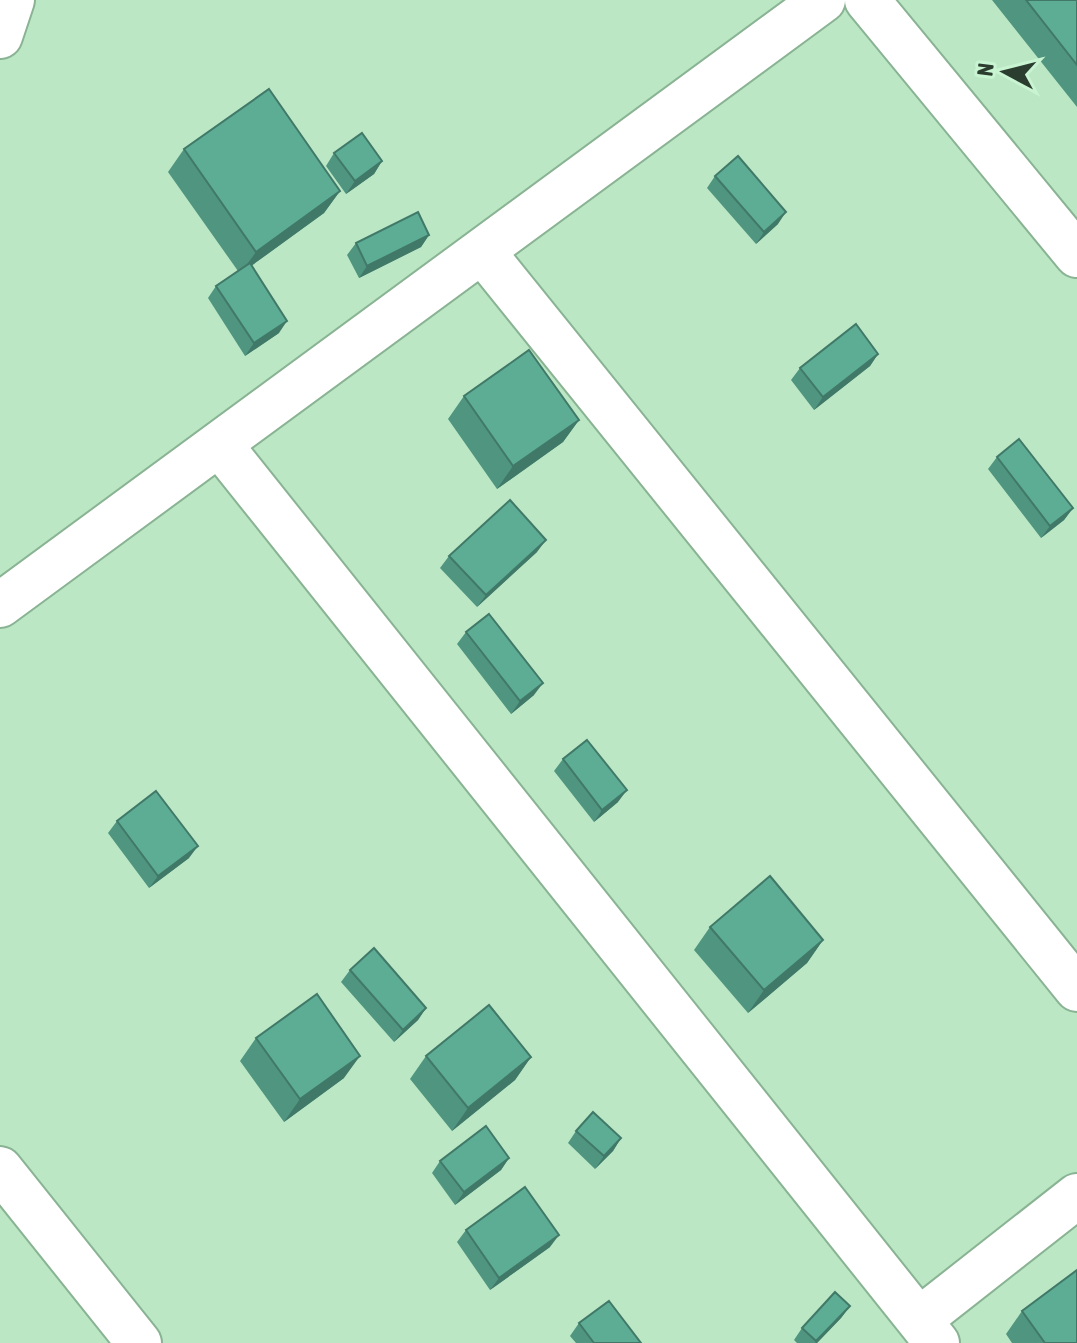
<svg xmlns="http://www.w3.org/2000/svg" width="1077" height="1343" viewBox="0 0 1077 1343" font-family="'Asap Condensed',sans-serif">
<rect width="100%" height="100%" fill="#bbe7c5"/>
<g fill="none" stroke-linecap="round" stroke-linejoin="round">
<!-- street casing -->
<g stroke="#89b393" stroke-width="48">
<path id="street" d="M 867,0 L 1077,255
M 0,36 L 12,0
M 482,251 L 1077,989
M 220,445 L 937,1343
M 0,605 L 823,0
M 0,1169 L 139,1343
M 919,1320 L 1077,1196"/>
</g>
<!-- street -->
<use href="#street" stroke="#fff" stroke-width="44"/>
</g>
<!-- wall -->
<path fill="#509580" d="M 992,0 L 1077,0 L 1077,107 Z
M 184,149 L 340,191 L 324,213 L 251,266 L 279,333 L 245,356 L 208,298 L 216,286 L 238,271 L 168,172 Z
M 334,153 L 382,161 L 374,174 L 346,194 L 326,166 Z
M 715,176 L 778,224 L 756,244 L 707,188 Z
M 429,235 L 421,247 L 359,278 L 347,255 L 356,243 Z
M 878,354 L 870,366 L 814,410 L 791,380 L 800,368 Z
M 464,396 L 579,420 L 563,442 L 497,489 L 448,419 Z
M 997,457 L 1073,508 L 1064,520 L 1041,538 L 988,469 Z
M 537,552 L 477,607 L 440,568 L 449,556 Z
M 466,632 L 534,695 L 511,714 L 457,644 Z
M 563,759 L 618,802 L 594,822 L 554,771 Z
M 117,821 L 189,858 L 149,888 L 108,833 Z
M 710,927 L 823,940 L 807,963 L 748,1013 L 694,950 Z
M 350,970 L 426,1008 L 418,1020 L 394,1042 L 341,982 Z
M 256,1038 L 344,1078 L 284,1122 L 240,1061 Z
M 426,1056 L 531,1057 L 515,1080 L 452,1131 L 410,1079 Z
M 576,1131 L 621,1138 L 613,1151 L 595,1169 L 568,1143 Z
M 509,1158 L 501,1170 L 455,1205 L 432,1173 L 440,1161 Z
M 466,1230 L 550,1247 L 490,1290 L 457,1242 Z
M 850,1306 L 841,1318 L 817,1343 L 797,1343 L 794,1340 L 802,1328 Z
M 1022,1311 L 1077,1343 L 1012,1343 L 1006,1334 Z
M 579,1323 L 641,1343 L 576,1343 L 570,1336 Z"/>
<!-- shaded-wall -->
<path fill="#417968" d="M 382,161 L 374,174 L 346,194 L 355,181 Z
M 340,191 L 324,213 L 240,274 L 256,252 Z
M 786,212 L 778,224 L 756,244 L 764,232 Z
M 429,235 L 421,247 L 359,278 L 367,266 Z
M 287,321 L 279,333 L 245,356 L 254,343 Z
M 878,354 L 870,366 L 814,410 L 823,397 Z
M 579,420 L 563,442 L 497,489 L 513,466 Z
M 1073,508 L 1064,520 L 1041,538 L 1050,526 Z
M 546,540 L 537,552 L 477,607 L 486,595 Z
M 543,683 L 534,695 L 511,714 L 520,701 Z
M 627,790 L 618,802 L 594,822 L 602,810 Z
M 198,846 L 189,858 L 149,888 L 158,876 Z
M 823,940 L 807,963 L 748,1013 L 764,990 Z
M 426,1008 L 418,1020 L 394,1042 L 403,1030 Z
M 360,1056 L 344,1078 L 284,1122 L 300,1099 Z
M 531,1057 L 515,1080 L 452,1131 L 468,1108 Z
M 621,1138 L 613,1151 L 595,1169 L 604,1156 Z
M 509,1158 L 501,1170 L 455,1205 L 464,1192 Z
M 559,1235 L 550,1247 L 490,1290 L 499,1278 Z
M 850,1306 L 841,1318 L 817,1343 L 815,1343 Z"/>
<!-- building -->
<path fill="#5dad95" stroke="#417968" stroke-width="2" d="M 1026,0 L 1077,0 L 1077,65 Z
M 269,89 L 340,191 L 256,252 L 184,149 Z
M 362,133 L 382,161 L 355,181 L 334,153 Z
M 738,156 L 786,212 L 764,232 L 715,176 Z
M 418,212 L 429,235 L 367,266 L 356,243 Z
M 250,263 L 287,321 L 254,343 L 216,286 Z
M 856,324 L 878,354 L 823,397 L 800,368 Z
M 529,350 L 579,420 L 513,466 L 464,396 Z
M 1019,439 L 1073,508 L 1050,526 L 997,457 Z
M 510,500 L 546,540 L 486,595 L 449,556 Z
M 489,614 L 543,683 L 520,701 L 466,632 Z
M 587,740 L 627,790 L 602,810 L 563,759 Z
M 156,791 L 198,846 L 158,876 L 117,821 Z
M 770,876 L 823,940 L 764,990 L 710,927 Z
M 374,948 L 426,1008 L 403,1030 L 350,970 Z
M 317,994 L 360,1056 L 300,1099 L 256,1038 Z
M 489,1005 L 531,1057 L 468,1108 L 426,1056 Z
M 593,1112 L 621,1138 L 604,1156 L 576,1131 Z
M 486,1126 L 509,1158 L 464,1192 L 440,1161 Z
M 525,1187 L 559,1235 L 499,1278 L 466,1230 Z
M 1077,1270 L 1077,1343 L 1045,1343 L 1022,1311 Z
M 835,1292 L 850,1306 L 816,1341 L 802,1328 Z
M 609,1301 L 641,1343 L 594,1343 L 579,1323 Z"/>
<!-- north arrow -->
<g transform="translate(1005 72) rotate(277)" stroke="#c8f4d2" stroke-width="6" paint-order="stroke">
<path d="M0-6L14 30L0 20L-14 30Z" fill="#2b3d2f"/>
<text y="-12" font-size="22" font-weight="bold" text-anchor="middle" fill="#2b3d2f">N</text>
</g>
</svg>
